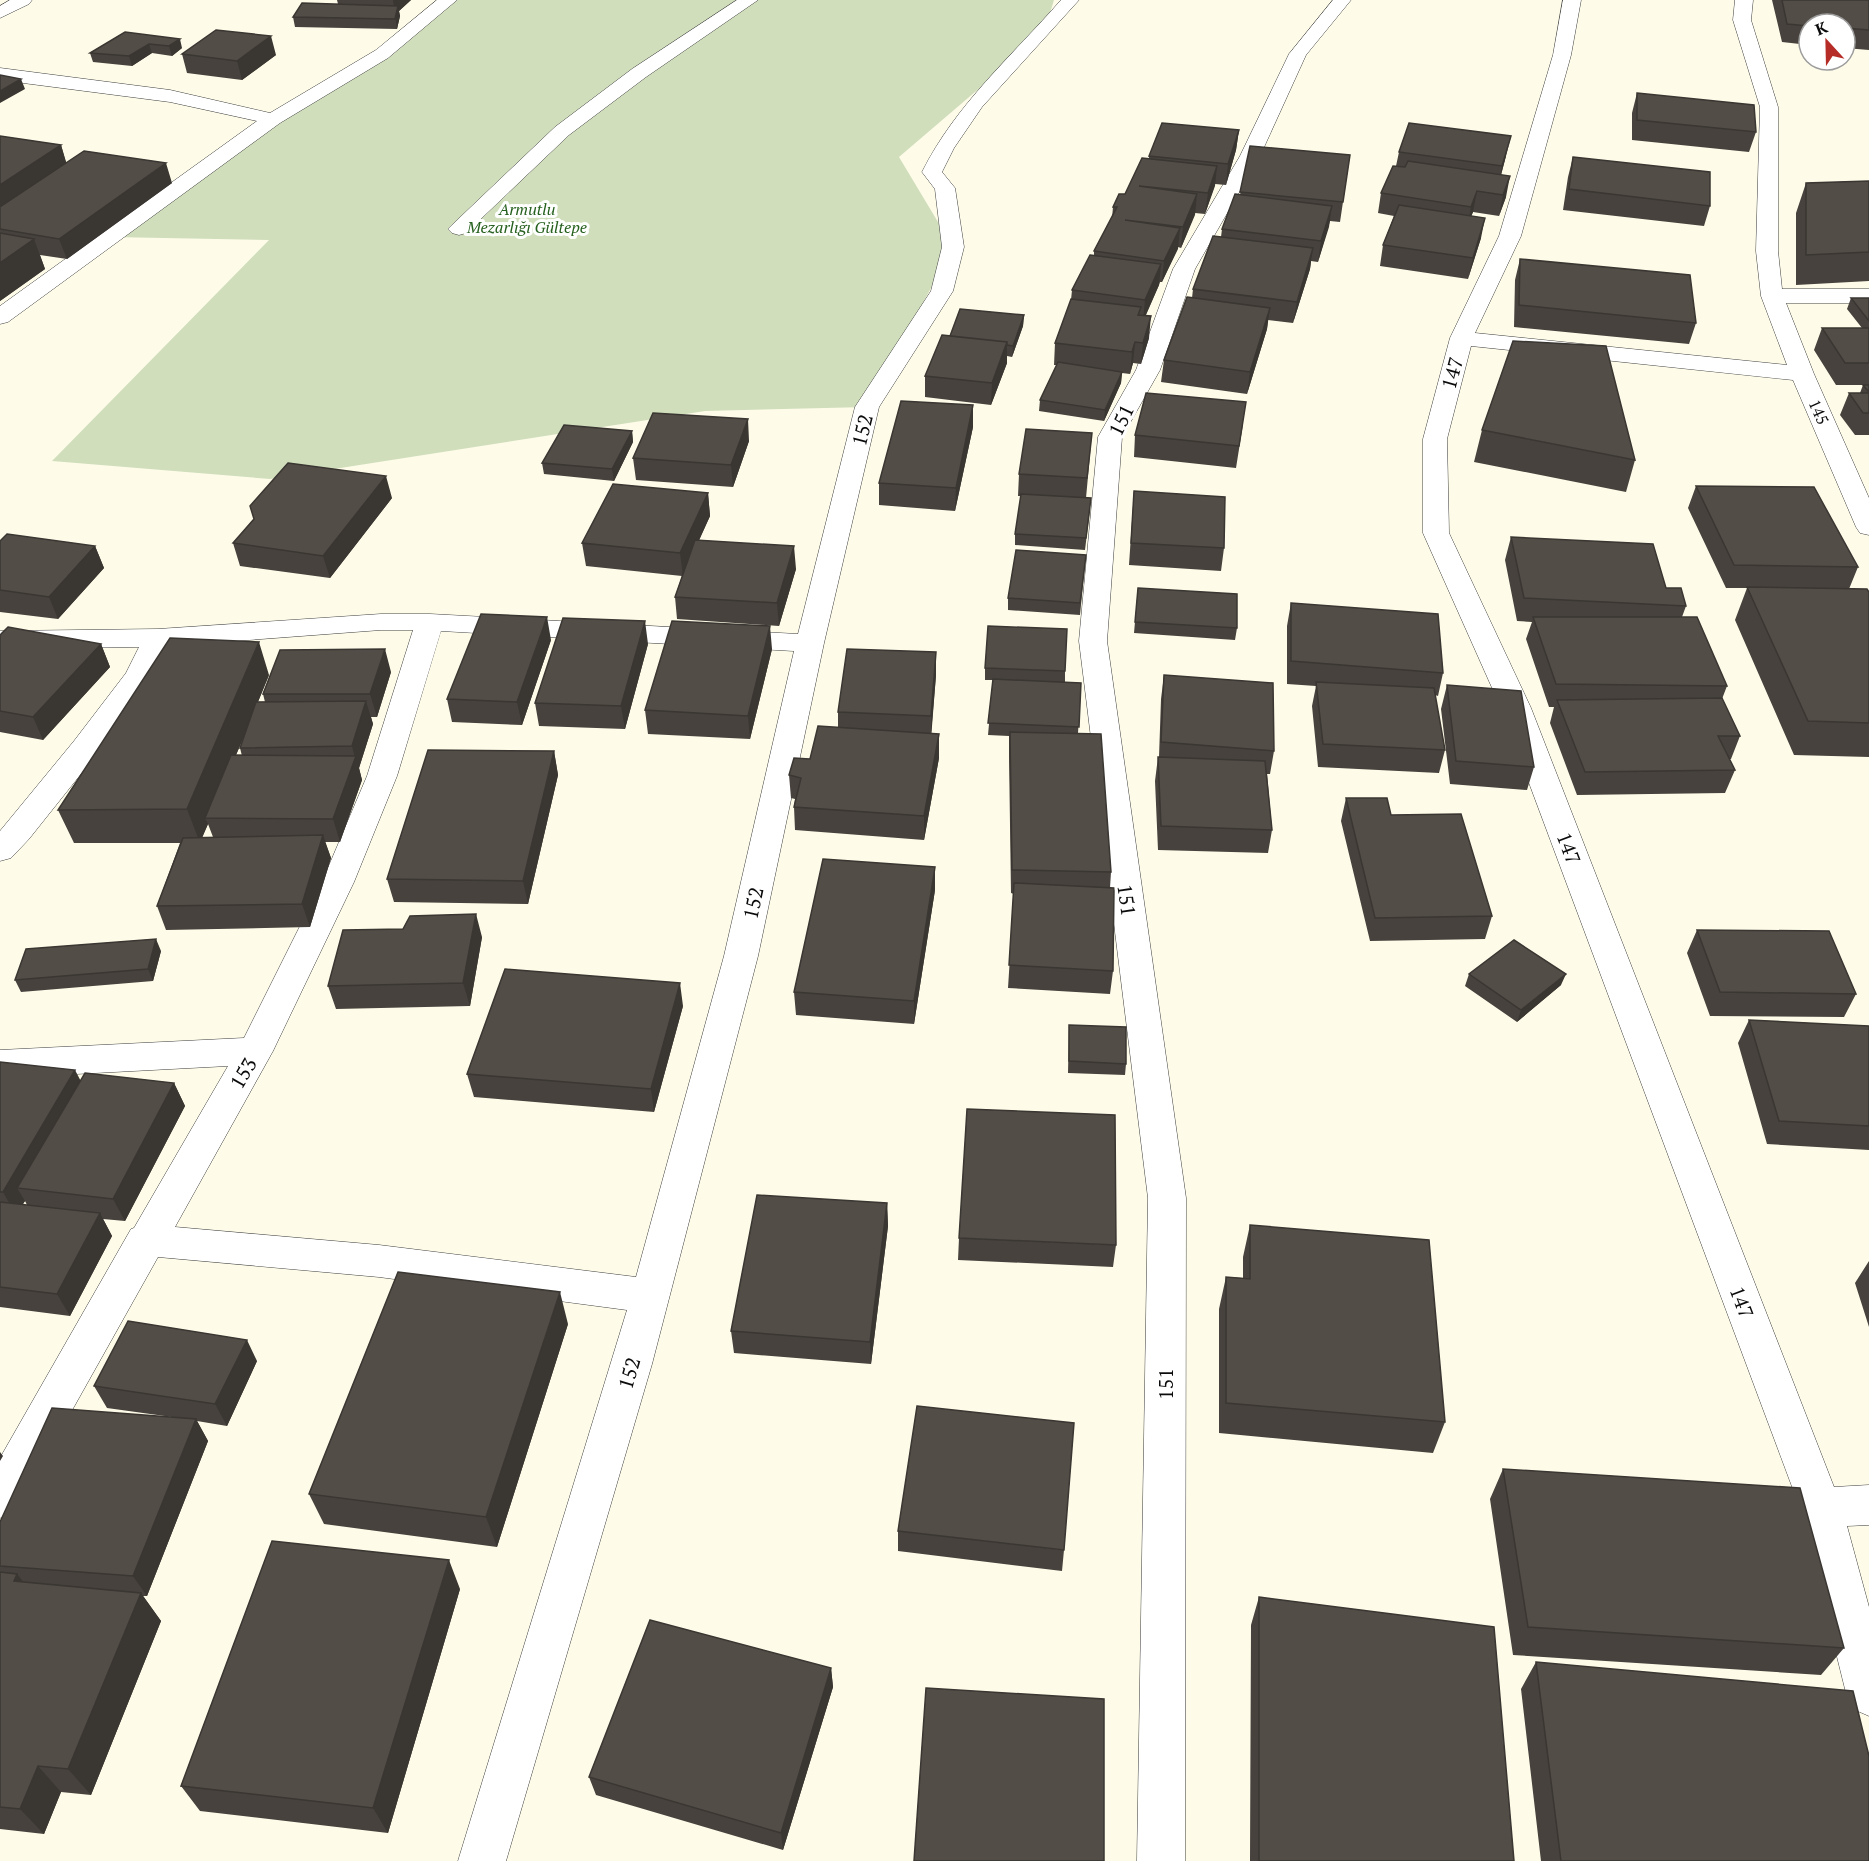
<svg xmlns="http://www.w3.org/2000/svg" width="1869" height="1861" viewBox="0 0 1869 1861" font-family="'PT Serif',serif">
<rect width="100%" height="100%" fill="#fefce9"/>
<!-- cemetery -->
<path fill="#d0debc" d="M 448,0 L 1054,0 L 1044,33 L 899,157 L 953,247 L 867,407 L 705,411 L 270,479 L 52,461 L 269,240 L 111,237 L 382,54 Z"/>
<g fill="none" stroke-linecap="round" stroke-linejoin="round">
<!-- minor casing -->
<g stroke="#3e3e3e" stroke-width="1">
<path id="minor" d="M 10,0 L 32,0 L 29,4 L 0,18 L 0,6 Z
M 437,0 L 457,0 L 388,58 L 280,123 L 8,322 L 0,324 L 0,306 L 257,121 L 170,102 L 0,80 L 0,68 L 170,90 L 270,113 L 376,50 Z
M 737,0 L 758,0 L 646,77 L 569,135 L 466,233 L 459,235 L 452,233 L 448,229 L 452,225 L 555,127 L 632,69 Z
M 1061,0 L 1079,0 L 982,107 L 954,148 L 942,172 L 955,188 L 964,247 L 953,291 L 879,407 L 824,643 L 758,956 L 652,1364 L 506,1861 L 458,1861 L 627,1310 L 379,1277 L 158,1257 L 15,1512 L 0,1518 L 0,1458 L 131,1229 L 134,1228 L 228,1066 L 0,1078 L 0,1050 L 244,1038 L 322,882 L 367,776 L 413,630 L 381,630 L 168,646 L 149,681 L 96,755 L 29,839 L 11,858 L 0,861 L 0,831 L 74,741 L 126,673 L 139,647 L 0,649 L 0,631 L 158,629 L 381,614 L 430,614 L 798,634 L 855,407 L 931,291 L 942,247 L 935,189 L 922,172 C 956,104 1012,56 1061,0 ZM 441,631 L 794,651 L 724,956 L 636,1277 L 379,1245 L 175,1227 L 273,1051 L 354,882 L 397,776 Z
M 1333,0 L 1351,0 L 1306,55 L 1260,156 L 1195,269 L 1160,370 L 1122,437 L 1107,641 L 1186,1198 L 1185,1861 L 1137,1861 L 1148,1198 L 1079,641 L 1098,437 L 1136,370 L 1173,269 L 1240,156 L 1289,54 Z
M 1563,0 L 1581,0 L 1571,55 L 1521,236 L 1475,333 L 1787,365 L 1761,296 L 1756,251 L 1760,107 L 1733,20 L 1735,0 L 1753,0 L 1751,20 L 1778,107 L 1778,251 L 1782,289 L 1869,289 L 1869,303 L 1786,303 L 1814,374 L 1869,498 L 1869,535 L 1860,533 L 1856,527 L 1793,380 L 1471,346 L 1447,439 L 1449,533 L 1531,708 L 1834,1487 L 1869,1485 L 1869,1525 L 1847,1526 L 1869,1607 L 1869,1716 L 1853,1709 L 1846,1693 L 1800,1508 L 1501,708 L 1423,533 L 1423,439 L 1450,338 L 1499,236 L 1553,55 Z"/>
</g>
<!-- minor -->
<use href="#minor" fill="#fff" fill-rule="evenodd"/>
</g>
<!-- wall -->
<path fill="#47423d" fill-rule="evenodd" d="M 337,0 L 411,0 L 399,11 L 400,16 L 397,29 L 295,27 L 293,17 L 338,4 Z
M 1772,0 L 1869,0 L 1869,50 L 1845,48 L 1845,24 L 1809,24 L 1809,45 L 1782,42 Z
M 125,32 L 182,48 L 172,56 L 152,53 L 132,66 L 93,62 L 90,53 Z
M 182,54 L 276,55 L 242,80 L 187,73 Z
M 1637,93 L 1756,132 L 1749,152 L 1632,140 L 1632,113 Z
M 1239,130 L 1236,150 L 1226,185 L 1215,184 L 1205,214 L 1195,213 L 1181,248 L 1178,247 L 1162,282 L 1160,282 L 1159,285 L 1146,315 L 1149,338 L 1141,364 L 1133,363 L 1130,374 L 1122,373 L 1121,383 L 1104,421 L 1039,411 L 1040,400 L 1057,365 L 1054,365 L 1055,343 L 1071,300 L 1072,290 L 1094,255 L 1094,251 L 1112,218 L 1113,207 L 1125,194 L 1149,159 L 1149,156 Z
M 0,136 L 61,145 L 66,163 L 172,183 L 67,259 L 40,255 L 45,269 L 0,301 Z
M 1250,146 L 1350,155 L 1340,222 L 1330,221 L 1318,262 L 1311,261 L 1310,269 L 1293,323 L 1268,320 L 1267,329 L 1247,394 L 1161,382 L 1164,360 L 1192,298 L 1193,289 L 1221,237 L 1222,229 L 1240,195 Z
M 1399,152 L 1506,156 L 1501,175 L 1506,197 L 1499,216 L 1473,212 L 1471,216 L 1481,238 L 1468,279 L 1380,266 L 1383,245 L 1394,216 L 1378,213 L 1381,193 L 1396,166 Z
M 1573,157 L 1710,206 L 1704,226 L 1563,210 L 1568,177 Z
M 1869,181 L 1869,281 L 1796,285 L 1796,213 L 1806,183 Z
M 1520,259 L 1696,323 L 1689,344 L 1514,327 L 1515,280 Z
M 1851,298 L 1869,298 L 1869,435 L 1855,435 L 1840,415 L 1849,393 L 1860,393 L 1863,385 L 1868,385 L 1836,385 L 1814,350 L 1822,328 L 1862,328 L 1847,309 Z
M 1024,315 L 1023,326 L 1012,357 L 1007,356 L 1007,363 L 991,405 L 925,397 L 925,376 L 950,336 Z
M 1243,424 L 1236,468 L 1134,457 L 1135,435 Z
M 973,427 L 955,511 L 879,505 L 879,483 Z
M 1482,430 L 1635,460 L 1626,492 L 1474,462 Z
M 632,431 L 633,442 L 614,481 L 544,474 L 542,463 Z
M 1092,433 L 1086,498 L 1090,509 L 1085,550 L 1015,545 L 1015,534 L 1021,496 L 1018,496 L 1019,474 Z
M 749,441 L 733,487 L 636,480 L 633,458 Z
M 1696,486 L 1858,567 L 1849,589 L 1869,592 L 1869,757 L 1794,755 L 1735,620 L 1747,588 L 1726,588 L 1688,508 Z
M 1134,491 L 1224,548 L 1221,571 L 1129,565 Z
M 708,493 L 710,516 L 699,540 L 796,569 L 779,626 L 677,619 L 675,597 L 682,576 L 586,566 L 582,543 Z
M 392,498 L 330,578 L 240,566 L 233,543 L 254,519 Z
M 1511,537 L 1666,588 L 1686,606 L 1682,617 L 1727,686 L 1722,699 L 1740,736 L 1731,759 L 1729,759 L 1735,770 L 1725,793 L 1577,795 L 1550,723 L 1554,707 L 1549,707 L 1526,639 L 1532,622 L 1517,621 L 1505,560 Z
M 0,541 L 95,546 L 104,568 L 58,619 L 0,612 Z
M 1086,555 L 1080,615 L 1008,610 L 1008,598 Z
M 1138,588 L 1237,628 L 1235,640 L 1134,633 Z
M 1291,603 L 1443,673 L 1438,696 L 1435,695 L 1445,750 L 1439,773 L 1318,767 L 1312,706 L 1316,686 L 1287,684 L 1287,626 Z
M 0,635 L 101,644 L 110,667 L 43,740 L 0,732 Z
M 551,640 L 522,725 L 452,722 L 447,699 Z
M 648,644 L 625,729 L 539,726 L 535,703 Z
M 772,649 L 750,739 L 648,734 L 645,710 Z
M 936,652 L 936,675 L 931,734 L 939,758 L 924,840 L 795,830 L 794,807 L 795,799 L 791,798 L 789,775 L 810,759 L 838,727 L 838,712 Z
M 985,668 L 1065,671 L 1065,682 L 1081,683 L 1078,733 L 1111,872 L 1110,888 L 1113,971 L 1110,994 L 1008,988 L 1014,894 L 1011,893 L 1009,756 L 1009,736 L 988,735 L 993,680 L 985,680 Z
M 391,672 L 377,717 L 371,717 L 373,724 L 359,768 L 362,780 L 340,842 L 325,842 L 331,858 L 310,927 L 166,930 L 157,906 L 180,843 L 74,843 L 58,810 L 269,675 L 258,702 L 265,702 L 263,694 ZM 244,737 L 240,748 L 242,756 L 236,755 ZM 208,824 L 213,837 L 202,837 Z
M 1164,675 L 1274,751 L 1270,774 L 1267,774 L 1272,830 L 1268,853 L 1158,850 L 1155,781 L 1158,757 L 1159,757 L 1161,699 Z
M 1447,685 L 1534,767 L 1527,790 L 1450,784 L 1441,709 Z
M 554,751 L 558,775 L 528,904 L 394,902 L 387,879 Z
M 1346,798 L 1391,815 L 1492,916 L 1485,939 L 1370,941 L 1341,821 Z
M 935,890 L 914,1024 L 796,1015 L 794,992 Z
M 403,929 L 482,937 L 470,1006 L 336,1009 L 328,986 Z
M 1697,930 L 1856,994 L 1844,1017 L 1710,1016 L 1687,953 Z
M 161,951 L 153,981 L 21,992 L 15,980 Z
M 1469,974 L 1561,985 L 1517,1022 L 1465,986 Z
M 683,1006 L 654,1112 L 474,1097 L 467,1074 Z
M 1749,1020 L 1869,1026 L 1869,1150 L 1767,1144 L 1738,1043 Z
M 1069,1025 L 1126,1064 L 1125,1075 L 1068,1073 Z
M 0,1062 L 80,1081 L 174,1083 L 185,1106 L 125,1221 L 103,1219 L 112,1236 L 70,1316 L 0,1307 ZM 25,1201 L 27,1205 L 22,1205 Z
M 887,1203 L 888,1226 L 871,1364 L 734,1353 L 731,1331 Z
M 1250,1225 L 1445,1422 L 1433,1453 L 1219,1433 L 1219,1309 L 1226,1277 L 1243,1278 L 1243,1257 Z
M 959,1238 L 1116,1245 L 1113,1267 L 958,1260 Z
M 1869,1261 L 1869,1327 L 1855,1283 Z
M 568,1324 L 497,1547 L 324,1524 L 309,1494 Z
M 257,1361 L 227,1426 L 197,1421 L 208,1441 L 147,1596 L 143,1596 L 161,1621 L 91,1795 L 61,1792 L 44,1834 L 0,1829 L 0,1522 L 172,1417 L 107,1408 L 94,1386 Z
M 1503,1469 L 1844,1648 L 1821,1675 L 1513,1655 L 1490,1499 Z
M 898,1531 L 1064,1550 L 1062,1571 L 898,1551 Z
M 460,1589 L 388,1833 L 200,1811 L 181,1786 Z
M 1259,1597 L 1514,1861 L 1250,1861 L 1251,1625 Z
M 1536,1662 L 1869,1861 L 1541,1861 L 1521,1689 Z
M 831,1668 L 833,1687 L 783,1850 L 596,1795 L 589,1777 Z"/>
<!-- shaded-wall -->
<path fill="#3a3632" d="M 393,0 L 411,0 L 399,11 L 400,16 L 397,29 Z
M 271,36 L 276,55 L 242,80 L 237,61 Z
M 180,39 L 182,48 L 172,56 L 169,46 Z
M 149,44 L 152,53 L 132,66 L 129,56 Z
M 21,79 L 25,89 L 0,103 L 0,91 Z
M 1239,130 L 1236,150 L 1226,185 L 1228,164 Z
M 1511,136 L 1506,156 L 1498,186 L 1502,166 Z
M 61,145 L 67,165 L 0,210 L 0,185 Z
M 166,163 L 172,183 L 67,259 L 59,239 Z
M 1217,166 L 1215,186 L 1205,214 L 1208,193 Z
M 1510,176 L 1506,197 L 1499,216 L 1503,195 Z
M 1477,191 L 1473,212 L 1467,228 L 1471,207 Z
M 1197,194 L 1195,215 L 1181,248 L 1183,227 Z
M 1332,206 L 1329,227 L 1318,262 L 1321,241 Z
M 1485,218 L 1481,238 L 1468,279 L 1473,258 Z
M 1180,228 L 1178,249 L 1162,282 L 1164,261 Z
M 34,239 L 45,269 L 0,301 L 0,263 Z
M 1313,248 L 1310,269 L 1293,323 L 1297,302 Z
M 1161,264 L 1159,285 L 1143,321 L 1145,300 Z
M 1270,308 L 1267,329 L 1247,394 L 1250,372 Z
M 1024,315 L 1023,326 L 1012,357 L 1013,346 Z
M 1151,316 L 1149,338 L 1141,364 L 1143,343 Z
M 1007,342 L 1007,363 L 991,405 L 992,383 Z
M 1135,342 L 1133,363 L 1130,374 L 1132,352 Z
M 1122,372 L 1121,383 L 1104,421 L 1105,410 Z
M 973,405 L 973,427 L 955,511 L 956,488 Z
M 748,419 L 749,441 L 733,487 L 731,465 Z
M 632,431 L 633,442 L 614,481 L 612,469 Z
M 386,476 L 392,498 L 330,578 L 323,556 Z
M 708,493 L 710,516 L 683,576 L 680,553 Z
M 95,546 L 104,568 L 58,619 L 49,597 Z
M 794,546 L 796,569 L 779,626 L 777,603 Z
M 547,617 L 551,640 L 522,725 L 517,702 Z
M 645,621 L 648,644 L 625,729 L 621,706 Z
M 770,626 L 772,649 L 750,739 L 748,716 Z
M 259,642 L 269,675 L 210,818 L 205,818 L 208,824 L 200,843 L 187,809 Z
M 101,644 L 110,667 L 43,740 L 33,717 Z
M 385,649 L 391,672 L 377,717 L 370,694 Z
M 936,652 L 936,675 L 931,739 L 931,716 Z
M 366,701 L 373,724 L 359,768 L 362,780 L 340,842 L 333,819 L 355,758 L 352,746 Z
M 939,734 L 939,758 L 924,840 L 924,816 Z
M 554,751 L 558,775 L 528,904 L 523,881 Z
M 323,835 L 331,858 L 310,927 L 302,904 Z
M 935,867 L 935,890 L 914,1024 L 914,1001 Z
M 476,914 L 482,937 L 470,1006 L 463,983 Z
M 156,939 L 161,951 L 153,981 L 148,969 Z
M 1566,974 L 1561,985 L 1517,1022 L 1521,1010 Z
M 680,983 L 683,1006 L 654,1112 L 651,1089 Z
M 75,1070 L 87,1093 L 17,1188 L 25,1201 L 16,1215 L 3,1192 Z
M 174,1083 L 185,1106 L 125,1221 L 113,1199 Z
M 887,1203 L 888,1226 L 871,1364 L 870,1342 Z
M 100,1213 L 112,1236 L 70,1316 L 57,1294 Z
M 560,1292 L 568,1324 L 497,1547 L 486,1517 Z
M 247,1340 L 257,1361 L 227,1426 L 215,1404 Z
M 196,1419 L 208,1441 L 147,1596 L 133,1576 Z
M 0,1452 L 3,1456 L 0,1461 Z
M 449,1560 L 460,1589 L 388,1833 L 373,1808 Z
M 17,1574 L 40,1603 L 14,1581 Z
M 141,1593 L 161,1621 L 91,1795 L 68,1769 Z
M 831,1668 L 833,1687 L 783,1850 L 781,1833 Z
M 38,1766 L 61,1792 L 44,1834 L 20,1809 Z"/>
<!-- building -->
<path fill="#534d47" stroke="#3a3632" stroke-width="1.5" d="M 1782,0 L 1869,0 L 1869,30 L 1845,28 L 1845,24 L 1809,24 L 1809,26 L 1787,24 Z
M 302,3 L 398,6 L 395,19 L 293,17 Z
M 216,30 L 271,36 L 237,61 L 182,54 Z
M 125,32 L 180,39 L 169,46 L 149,44 L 129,56 L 90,53 Z
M 0,75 L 21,79 L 0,91 Z
M 1637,93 L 1754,105 L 1756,132 L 1637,120 Z
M 1162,123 L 1239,130 L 1228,164 L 1149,156 Z
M 1409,123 L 1511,136 L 1502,166 L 1399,152 Z
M 0,136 L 61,145 L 0,185 Z
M 1250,146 L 1350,155 L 1343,202 L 1240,192 Z
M 84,151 L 166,163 L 59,239 L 0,229 L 0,207 Z
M 1573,157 L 1710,172 L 1710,206 L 1569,189 Z
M 1142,158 L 1217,166 L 1208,193 L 1139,186 L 1197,194 L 1183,227 L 1125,220 L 1180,228 L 1164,261 L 1094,251 L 1117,207 L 1113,207 L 1119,194 L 1125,194 Z
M 1408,161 L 1510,176 L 1503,195 L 1477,191 L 1471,207 L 1381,193 L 1393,166 L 1405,167 Z
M 1869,181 L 1869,252 L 1806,255 L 1806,183 Z
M 1235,194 L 1332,206 L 1321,241 L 1222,229 Z
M 1399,205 L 1485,218 L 1473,258 L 1383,245 Z
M 0,233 L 34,239 L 0,263 Z
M 1213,236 L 1313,248 L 1297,302 L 1193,289 Z
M 1090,255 L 1161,264 L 1145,300 L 1072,290 Z
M 1520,259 L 1690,275 L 1696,323 L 1519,305 Z
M 1187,297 L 1270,308 L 1250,372 L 1164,360 Z
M 1851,298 L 1869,298 L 1869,321 Z
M 1071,299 L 1141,307 L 1138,315 L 1151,316 L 1143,343 L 1135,342 L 1132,352 L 1055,343 Z
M 960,309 L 1024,315 L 1013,346 L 1007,345 L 1007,342 L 950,336 Z
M 1822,328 L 1869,328 L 1869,363 L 1845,363 Z
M 942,335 L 1007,342 L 992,383 L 925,376 Z
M 1513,341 L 1606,346 L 1635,460 L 1482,430 Z
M 1058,362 L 1122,372 L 1105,410 L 1040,400 Z
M 1863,385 L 1869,385 L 1869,392 Z
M 1146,393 L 1246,402 L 1239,446 L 1135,435 Z
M 1849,393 L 1869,393 L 1869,413 L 1863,413 Z
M 901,401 L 973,405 L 956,488 L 879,483 Z
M 653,413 L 748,419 L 731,465 L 633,458 Z
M 564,425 L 632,431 L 612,469 L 542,463 Z
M 1026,429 L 1092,433 L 1087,478 L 1019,474 Z
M 288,463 L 386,476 L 323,556 L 233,543 L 254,519 L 250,506 Z
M 613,484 L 708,493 L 680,553 L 582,543 Z
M 1696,486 L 1814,487 L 1858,567 L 1734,565 Z
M 1134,491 L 1225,497 L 1224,548 L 1131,543 Z
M 1021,494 L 1091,498 L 1086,538 L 1015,534 Z
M 7,534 L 95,546 L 49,597 L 0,590 L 0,541 Z
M 1511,537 L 1653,544 L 1666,588 L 1681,588 L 1686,606 L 1524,598 Z
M 695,540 L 794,546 L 777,603 L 675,597 Z
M 1016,550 L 1086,555 L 1080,603 L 1008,598 Z
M 1747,587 L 1867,589 L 1869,592 L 1869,723 L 1808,721 Z
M 1138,588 L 1237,594 L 1237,628 L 1135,622 Z
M 1291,603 L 1438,614 L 1443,673 L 1291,661 Z
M 481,614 L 547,617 L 517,702 L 447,699 Z
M 1533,617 L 1697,617 L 1727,686 L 1556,684 Z
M 563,618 L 645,621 L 621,706 L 535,703 Z
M 672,621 L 770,626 L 748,716 L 645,710 Z
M 988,626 L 1067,629 L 1065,671 L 985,668 Z
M 8,627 L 101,644 L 33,717 L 0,711 L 0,635 Z
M 170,638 L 259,642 L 187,809 L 58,810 Z
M 385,649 L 370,694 L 263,694 L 280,650 Z
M 847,649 L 936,652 L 931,716 L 838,712 Z
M 1164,675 L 1273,683 L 1274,751 L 1161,742 Z
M 993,679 L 1081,683 L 1079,727 L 988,723 Z
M 1316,682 L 1434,688 L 1445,750 L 1323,744 Z
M 1447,685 L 1521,691 L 1534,767 L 1456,761 Z
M 1722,698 L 1740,736 L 1718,736 L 1735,770 L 1585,772 L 1557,700 Z
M 366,701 L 352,746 L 240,748 L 256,702 Z
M 818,726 L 939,734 L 924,816 L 794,807 L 801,778 L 789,775 L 794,758 L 810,759 Z
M 1010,732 L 1101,734 L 1111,872 L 1012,870 Z
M 428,750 L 554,751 L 523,881 L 387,879 Z
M 231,755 L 356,756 L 333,819 L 205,818 Z
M 1158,757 L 1265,761 L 1272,830 L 1161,826 Z
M 1346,798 L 1387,798 L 1391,815 L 1461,814 L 1492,916 L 1375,918 Z
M 323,835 L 302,904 L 157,906 L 183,838 Z
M 823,859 L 935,867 L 914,1001 L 794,992 Z
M 1014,883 L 1114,888 L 1113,971 L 1009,965 Z
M 476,914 L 463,983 L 328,986 L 343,930 L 403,929 L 410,916 Z
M 1697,930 L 1829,931 L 1856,994 L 1720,992 Z
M 156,939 L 148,969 L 15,980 L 26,949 Z
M 1514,940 L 1566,974 L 1521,1010 L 1469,974 Z
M 505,969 L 680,983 L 651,1089 L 467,1074 Z
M 1749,1020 L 1869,1026 L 1869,1126 L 1779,1121 Z
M 1069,1025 L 1126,1027 L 1126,1064 L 1069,1061 Z
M 0,1062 L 75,1070 L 3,1192 L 0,1192 Z
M 85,1073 L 174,1083 L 113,1199 L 17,1188 Z
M 967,1109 L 1115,1115 L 1116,1245 L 959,1238 Z
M 757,1195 L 887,1203 L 870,1342 L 731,1331 Z
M 0,1202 L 100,1213 L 57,1294 L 0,1287 Z
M 1250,1225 L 1429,1240 L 1445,1422 L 1226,1403 L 1226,1277 L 1250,1279 Z
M 398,1272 L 560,1292 L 486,1517 L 309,1494 Z
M 128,1321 L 247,1340 L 215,1404 L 94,1386 Z
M 917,1406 L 1074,1423 L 1064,1550 L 898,1531 Z
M 52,1408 L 196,1419 L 133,1576 L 0,1566 L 0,1522 Z
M 1503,1469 L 1800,1488 L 1844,1648 L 1528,1627 Z
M 272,1541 L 449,1560 L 373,1808 L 181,1786 Z
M 0,1572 L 17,1574 L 14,1581 L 141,1593 L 68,1769 L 38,1766 L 20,1809 L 0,1807 Z
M 1259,1597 L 1494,1627 L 1514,1861 L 1259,1861 Z
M 650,1620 L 831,1668 L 781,1833 L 589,1777 Z
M 1536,1662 L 1853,1691 L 1869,1756 L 1869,1861 L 1561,1861 Z
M 926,1688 L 1104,1699 L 1104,1861 L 914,1861 Z"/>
<g text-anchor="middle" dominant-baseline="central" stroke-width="6" stroke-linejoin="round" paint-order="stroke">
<!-- far-park labels -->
<g font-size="16" font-style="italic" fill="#26601e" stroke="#fff">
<text x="527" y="209">Armutlu<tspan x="527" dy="18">Mezarlığı Gültepe</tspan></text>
</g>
<!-- far-street labels -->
<g font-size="16" fill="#0b0b0b" stroke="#fff">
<text transform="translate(1819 412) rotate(66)">145</text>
</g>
<!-- street labels -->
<g font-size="20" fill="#0b0b0b" stroke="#fff">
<text transform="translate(1452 373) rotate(-75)">147</text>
<text transform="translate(1121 420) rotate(-64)">151</text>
<text transform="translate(862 430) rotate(-76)">152</text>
<text transform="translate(1569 848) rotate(69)">147</text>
<text transform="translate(1127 900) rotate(82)">151</text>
<text transform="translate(753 903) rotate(-78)">152</text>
<text transform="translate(243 1073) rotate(-60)">153</text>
<text transform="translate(1742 1302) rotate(69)">147</text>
<text transform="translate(629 1373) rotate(-74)">152</text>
<text transform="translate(1165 1384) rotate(-90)">151</text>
</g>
</g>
<!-- north arrow -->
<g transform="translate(1827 42) rotate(338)"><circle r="28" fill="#ffffff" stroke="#9d9d9d" stroke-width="1.5"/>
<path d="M0-4.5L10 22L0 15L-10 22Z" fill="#b62d28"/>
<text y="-9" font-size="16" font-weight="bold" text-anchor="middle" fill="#0b0b0b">K</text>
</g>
</svg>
